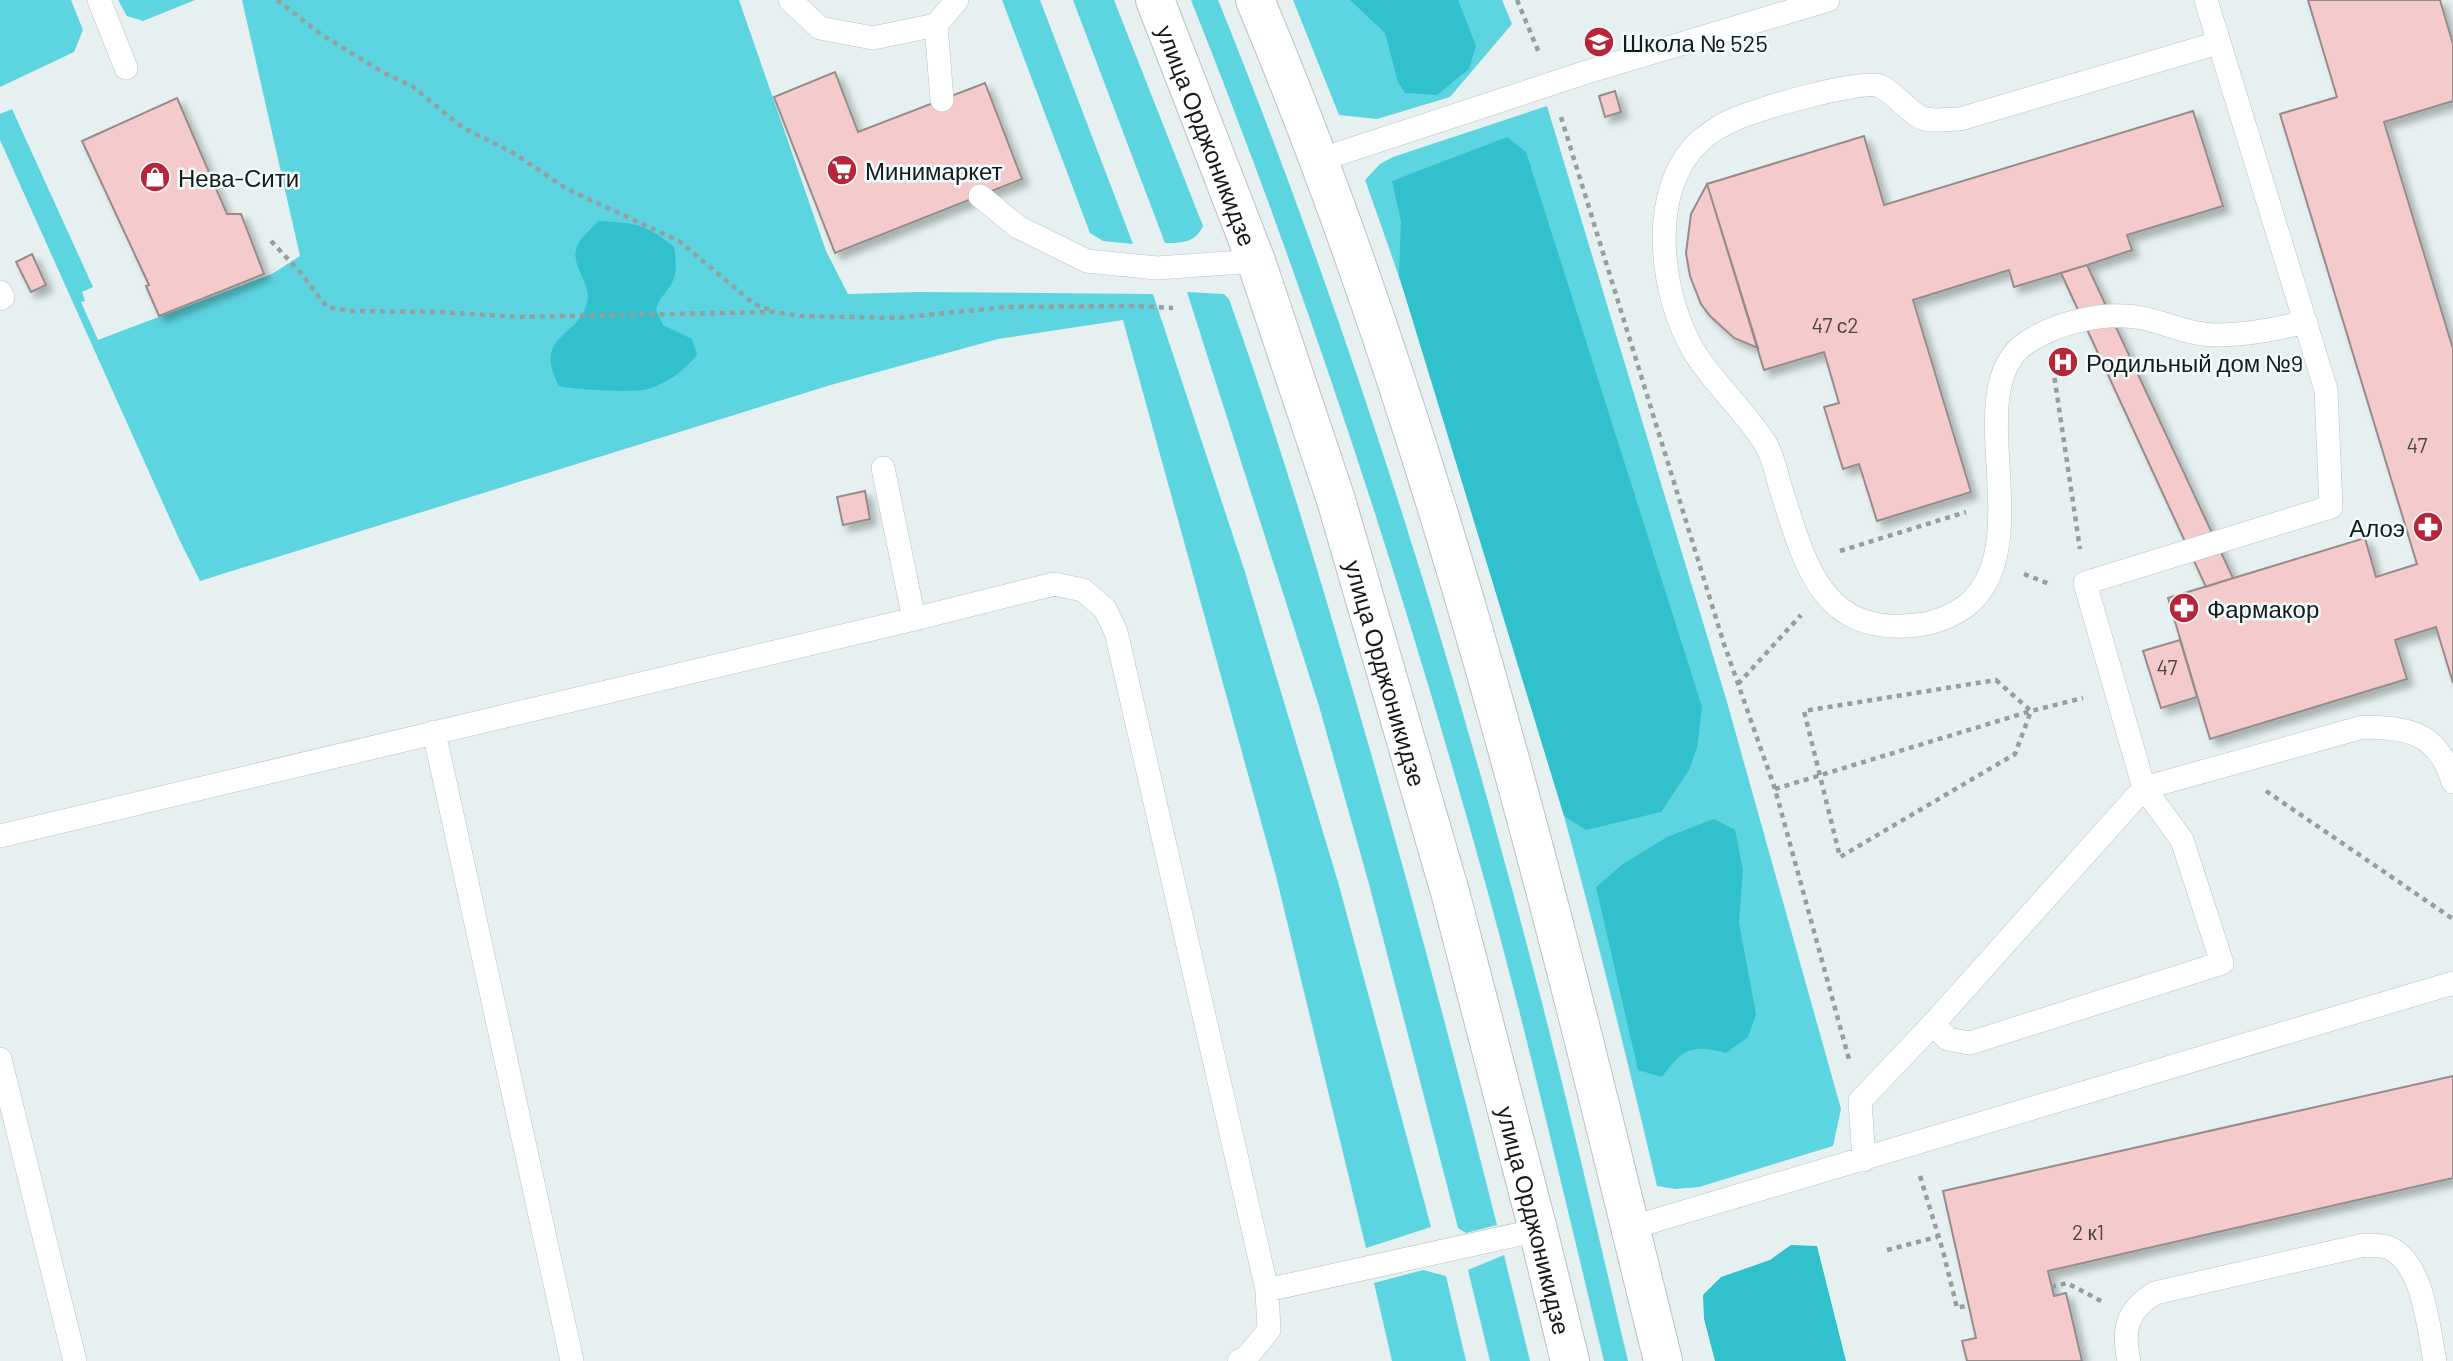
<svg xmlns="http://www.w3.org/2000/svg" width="2453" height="1361" viewBox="0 0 2453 1361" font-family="Barlow,sans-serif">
<defs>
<filter id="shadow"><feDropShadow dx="6" dy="6" stdDeviation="3.5" flood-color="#0004"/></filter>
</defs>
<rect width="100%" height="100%" fill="#e6f0f0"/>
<!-- green -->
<path fill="#5cd5e0" d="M 0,0 L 71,0 L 83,30 L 74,52 L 0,87 Z
M 118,0 L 195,0 L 143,21 L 127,16 Z
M 242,0 L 739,0 L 826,251 L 848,294 L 919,292 L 1153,294 L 1244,569 L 1338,882 L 1431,1227 L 1366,1248 L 1276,876 L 1123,320 L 998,339 L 834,384 L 200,581 L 180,541 L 0,140 L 0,114 L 12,109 L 93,287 L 82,292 L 85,301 L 81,302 L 98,340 L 272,274 L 300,256 Z
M 1002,0 L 1040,0 L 1133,244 L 1103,241 L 1090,233 Z
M 1073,0 L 1114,0 L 1203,226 C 1195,243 1182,243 1165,243 Z
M 1191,0 L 1218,0 C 1346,316 1448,642 1534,972 C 1568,1101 1597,1231 1628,1361 L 1604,1361 C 1565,1201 1529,1040 1485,882 C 1402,583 1306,288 1191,0 Z
M 1293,0 L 1502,0 L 1512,24 L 1450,97 L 1377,119 L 1339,115 Z
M 1547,106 L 1727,702 L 1841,1109 L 1833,1146 L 1699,1187 L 1675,1189 L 1657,1186 C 1578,846 1483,509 1365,180 L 1380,164 L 1393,157 Z
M 1187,292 L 1224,294 L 1229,299 C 1270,414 1306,530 1340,647 C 1397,839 1448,1031 1497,1225 L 1466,1233 L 1458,1228 L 1369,884 L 1319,706 Z
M 1504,1255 L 1530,1361 L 1490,1361 L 1468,1270 Z
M 1423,1270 L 1446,1276 L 1466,1361 L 1392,1361 L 1374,1283 Z"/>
<!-- forest -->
<path fill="#30c1cc" d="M 1350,0 L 1458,0 L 1476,46 L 1469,69 L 1437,95 L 1405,93 L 1398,82 L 1385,33 Z
M 1507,137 L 1526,152 L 1702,707 L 1697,748 L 1689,770 L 1661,812 L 1586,830 L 1564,816 L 1399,276 L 1401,221 L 1392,181 Z
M 598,221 C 634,223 645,223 674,247 C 676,260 678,274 670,286 C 664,295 659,299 656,310 L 663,325 L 692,339 L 697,355 C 685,370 668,383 648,389 C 632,393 576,390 559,386 C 532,335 577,339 587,303 C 593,284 569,266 577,246 C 580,238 592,228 598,221 Z
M 1714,819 L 1735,830 L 1743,870 L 1739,923 L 1756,1014 L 1748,1037 L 1726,1053 C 1692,1044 1683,1048 1662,1077 L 1638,1070 L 1596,887 L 1623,864 L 1667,837 Z
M 1791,1245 L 1817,1246 L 1846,1361 L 1715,1361 L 1704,1319 L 1703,1295 L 1721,1277 L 1770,1260 Z"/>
<!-- building -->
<path fill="#f4cbca" stroke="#958c8c" stroke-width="2" filter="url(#shadow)" d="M 2308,0 L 2440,0 L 2453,44 L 2453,101 L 2384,122 L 2453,349 L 2453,683 L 2436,627 L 2395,640 L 2407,679 L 2210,739 L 2168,598 L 2365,538 L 2376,577 L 2417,564 L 2280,114 L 2337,97 Z
M 835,72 L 858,132 L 985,83 L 1022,179 L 835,253 L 774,97 Z
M 1615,91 L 1621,112 L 1605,117 L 1599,96 Z
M 177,98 L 227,214 L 241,214 L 264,274 L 159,316 L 146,286 L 149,285 L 82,141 Z
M 2193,111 L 2223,206 L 2127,235 L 2132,250 L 2087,265 L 2014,287 L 2009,270 L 1913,300 L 1971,492 L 1877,521 L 1859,464 L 1843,469 L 1824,407 L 1839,403 L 1824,352 L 1764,370 L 1707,184 L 1864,136 L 1884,205 Z
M 1707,184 L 1758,348 L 1734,338 L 1710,316 L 1701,304 L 1690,276 L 1686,253 L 1691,214 Z
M 32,254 L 46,285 L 31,292 L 16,262 Z
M 2087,265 L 2233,578 L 2206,587 L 2061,273 Z
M 865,491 L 870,519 L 843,525 L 837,497 Z
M 2180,640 L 2197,697 L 2161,708 L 2143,651 Z
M 2453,1076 L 2453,1178 L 2048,1271 L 2054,1296 L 2066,1293 L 2082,1361 L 1967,1361 L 1962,1341 L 1976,1338 L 1943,1191 Z"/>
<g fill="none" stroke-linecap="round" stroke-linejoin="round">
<!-- service casing -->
<g stroke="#b8c1c2" stroke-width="24">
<path id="service" d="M 99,0 L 126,68
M 790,0 L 820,28 L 873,38 L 936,25 L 957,0
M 936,25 L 942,100
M 2218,43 L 1960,119 C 1949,119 1932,122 1922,118 C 1907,111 1895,93 1880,86 C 1863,78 1753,110 1733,120 C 1723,124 1709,133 1701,140 C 1646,189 1660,296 1695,353 C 1715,385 1745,411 1765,443 C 1773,455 1776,472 1780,486 C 1804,560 1819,637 1917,625 C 1935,623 1952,616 1966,606 C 2041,547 1957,390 2026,343 C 2058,322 2104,311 2142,318 C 2167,323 2190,335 2216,335 C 2247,335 2276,329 2306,322
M 1319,160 L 1587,72 L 1828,0
M 980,196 L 1018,227 L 1087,261 L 1157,268 L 1256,261
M 0,292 L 3,297 L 0,299
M 883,468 L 914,619
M 434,732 L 572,1361
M 0,836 L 914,619 L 1054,584 L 1083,590 L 1105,609 L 1116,632 L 1267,1290 L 1269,1330 L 1246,1358 L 1239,1361
M 1933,1024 L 1948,1039 L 1970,1043 L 2222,963 L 2182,840 L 2144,788 L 2363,727 C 2409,728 2438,732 2453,782
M 0,1059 L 75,1361
M 1864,1160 L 1860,1101 L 1933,1024 L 2144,788 L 2085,583 L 2331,507 L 2326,390 L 2206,0
M 1630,1228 L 2453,983
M 1267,1290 L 1538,1230
M 2129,1361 C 2122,1329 2127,1310 2155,1293 L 2364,1245 C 2371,1246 2380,1245 2387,1247 C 2424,1261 2428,1328 2435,1361"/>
</g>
<!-- tertiary casing -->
<g stroke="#b8c1c2" stroke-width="40">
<g id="tertiary">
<path id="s1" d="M 1155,0 L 1256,261 L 1336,500 L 1450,892 L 1538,1230 L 1570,1361"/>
<path d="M 1255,0 C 1438,436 1551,903 1663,1361"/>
</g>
</g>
<!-- path -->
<path stroke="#969e9e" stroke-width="4.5" stroke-dasharray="5 5" stroke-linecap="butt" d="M 277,0 L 322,35 L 384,73 L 412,86 L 462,127 L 515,154 L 567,189 L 679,241 L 754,304 L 770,310
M 1517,0 L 1539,53
M 1561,117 L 1724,644 L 1775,789 L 1850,1063
M 271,241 L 300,272 L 327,307 L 350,311 L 439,312 L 518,317 L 774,312 L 800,316 L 897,318 L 1005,307 L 1133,306 L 1173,308
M 2053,368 L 2080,549
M 1840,551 L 1966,512
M 2024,574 L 2052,585
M 1996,680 L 2031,711 L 2015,754 L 1840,857 L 1804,711 Z
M 1738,684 L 1801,615
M 1775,789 L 2031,711 L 2083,698
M 2266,791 L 2453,919
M 1920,1176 L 1943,1251 L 1957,1308 L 1969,1305
M 1887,1250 L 1937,1237
M 2051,1287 L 2067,1283 L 2101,1301"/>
<!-- service -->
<use href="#service" stroke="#fff" stroke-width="23"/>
<!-- tertiary -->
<use href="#tertiary" stroke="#fff" stroke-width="38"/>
</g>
<!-- icons -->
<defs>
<g id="school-disc" transform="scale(1.575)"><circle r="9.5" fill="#b7253a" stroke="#f3fdfe"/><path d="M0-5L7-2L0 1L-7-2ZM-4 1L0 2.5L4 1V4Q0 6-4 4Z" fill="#fff"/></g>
<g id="supermarket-disc" transform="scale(1.575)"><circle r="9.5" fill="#b7253a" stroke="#f3fdfe"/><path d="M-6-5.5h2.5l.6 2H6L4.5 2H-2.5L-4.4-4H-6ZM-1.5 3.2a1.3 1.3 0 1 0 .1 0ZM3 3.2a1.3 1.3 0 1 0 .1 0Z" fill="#fff"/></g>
<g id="shop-disc" transform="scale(1.575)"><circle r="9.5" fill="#b7253a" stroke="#f3fdfe"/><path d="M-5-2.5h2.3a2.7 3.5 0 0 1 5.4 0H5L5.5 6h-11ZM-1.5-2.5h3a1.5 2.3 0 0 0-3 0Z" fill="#fff"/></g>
<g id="hospital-disc" transform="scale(1.575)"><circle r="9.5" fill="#b7253a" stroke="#f3fdfe"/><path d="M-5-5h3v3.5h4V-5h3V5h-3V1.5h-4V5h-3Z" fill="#fff"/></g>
<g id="pharmacy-disc" transform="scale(1.575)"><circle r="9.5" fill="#b7253a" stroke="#f3fdfe"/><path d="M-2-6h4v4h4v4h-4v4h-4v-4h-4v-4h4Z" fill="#fff"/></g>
</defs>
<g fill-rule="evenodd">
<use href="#school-disc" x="1599" y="42"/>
<use href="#supermarket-disc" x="842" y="170"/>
<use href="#shop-disc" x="155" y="177"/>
<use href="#hospital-disc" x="2063" y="362"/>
<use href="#pharmacy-disc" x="2428" y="527"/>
<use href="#pharmacy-disc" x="2184" y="608"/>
</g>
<g text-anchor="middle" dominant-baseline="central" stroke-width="5" stroke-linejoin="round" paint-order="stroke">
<!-- number labels -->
<g font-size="21" fill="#4e4646">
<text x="1835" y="324">47 с2</text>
<text x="2417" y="444">47</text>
<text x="2167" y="666">47</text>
<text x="2088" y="1231">2 к1</text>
</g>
<!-- poi labels -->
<g font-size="24" fill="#171a1a" stroke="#f3fdfe" text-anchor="start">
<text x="1622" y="42">Школа № 525</text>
<text x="865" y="170">Минимаркет</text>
<text x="178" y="177">Нева-Сити</text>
<text x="2086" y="362">Родильный дом №9</text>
<text x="2405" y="527" text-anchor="end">Алоэ</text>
<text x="2207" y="608">Фармакор</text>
</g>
<!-- street labels -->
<g font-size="24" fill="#171a1a" stroke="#f3fdfe">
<text stroke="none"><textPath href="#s1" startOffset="145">улица Орджоникидзе</textPath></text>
<text stroke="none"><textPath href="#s1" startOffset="712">улица Орджоникидзе</textPath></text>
<text stroke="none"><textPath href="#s1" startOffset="1279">улица Орджоникидзе</textPath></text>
</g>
</g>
</svg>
